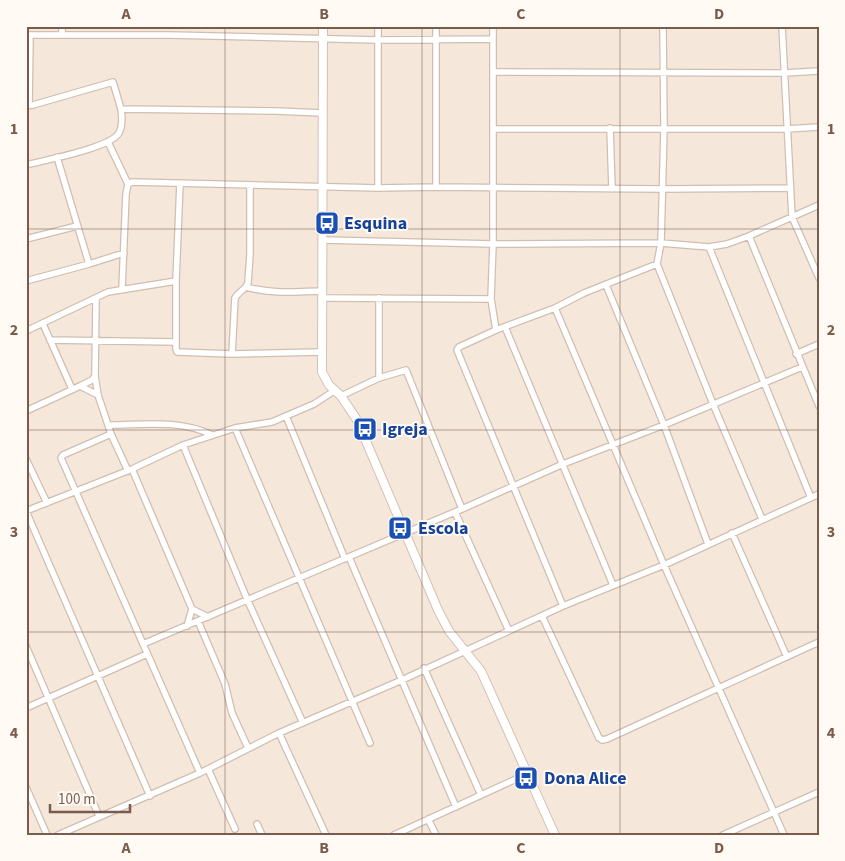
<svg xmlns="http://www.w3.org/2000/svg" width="845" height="861" viewBox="0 0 845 861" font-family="'Source Sans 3',sans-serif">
<rect width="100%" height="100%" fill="#fdf6ec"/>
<!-- residential -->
<path fill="#f5e8da" d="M 26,26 L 819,26 L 819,835 L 26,835 Z"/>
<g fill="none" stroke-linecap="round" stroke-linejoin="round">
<!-- street casing -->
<g stroke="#d1beb0" stroke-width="8">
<path id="street" d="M 436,26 L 436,187
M 493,26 L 493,244 L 491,299 L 496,330 L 459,347 L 457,350 L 563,606
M 663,26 L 664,128 L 661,243 L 657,264 L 713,404 L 762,519
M 782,26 L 792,217 L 819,278
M 26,35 L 169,35 L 378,40 L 493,39
M 62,35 L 62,26
M 494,72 L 784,73 L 819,71
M 29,105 L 30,35
M 26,106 L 33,105 L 113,82 L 121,109 L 276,111 L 322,113
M 610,128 L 612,189
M 493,129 L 787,129 L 819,127
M 108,142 L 128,184
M 57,157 L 89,264
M 26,165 C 45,160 110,148 119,133 C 123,125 122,117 121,109
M 180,183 L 176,281 L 176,349 L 177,352 L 232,354 L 321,352
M 378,188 L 378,26
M 749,236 L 819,406
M 26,239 L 77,226
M 322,240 L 493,244 L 661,243 L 709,247 L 727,244 L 749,236 L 819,205
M 709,247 L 811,498
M 657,264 L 584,293 L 555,308 L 664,565 L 784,835
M 26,281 L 89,264 L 124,253
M 606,285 L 664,425 L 708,544
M 246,287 C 271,294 297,292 322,291
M 122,289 L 126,194 L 128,184 L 132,182 L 378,188 L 436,187 L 662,189 L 790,188
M 96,298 L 95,376 L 98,395 L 111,434 L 128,471
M 322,298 L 491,299
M 379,298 L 379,378
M 43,324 L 72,389
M 505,327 L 613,585
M 496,330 L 555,308
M 26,331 L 108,292 L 176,281
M 50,340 L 176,342
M 232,354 L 235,298 C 238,292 245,290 248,283 L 250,254 L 250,185
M 796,354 L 819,344
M 80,386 L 98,395
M 341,396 L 379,378 L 406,370 L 462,509
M 26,411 L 80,386 L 92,380 L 95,376
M 286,416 L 345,559
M 108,425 C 143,425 180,419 212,435
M 235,428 L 370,743
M 111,434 L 63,455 L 61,458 L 200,773
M 183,445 L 247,599 L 303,723
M 26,459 L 47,503
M 132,469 L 192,609 L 208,617
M 455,512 L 509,631
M 732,533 L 787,657
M 349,557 L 456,807
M 542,616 L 599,738 L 602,740 L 607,739 L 819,642
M 198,621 L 225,684 L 232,713 L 248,748
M 187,626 L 192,609
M 143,644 L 462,509 L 563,464 L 664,425 L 802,367
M 26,646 L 99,816
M 424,668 L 481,795
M 26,708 L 147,654
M 279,733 L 326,835
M 208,769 L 235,829
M 26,787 L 47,835
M 150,796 L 26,511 L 132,469 L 183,445 L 235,428 L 272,422 L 314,404 L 334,391
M 428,819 L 436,835
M 257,824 L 262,835
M 58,835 L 200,773 L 279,733 L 402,680 L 563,606 L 664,565 L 819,494
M 394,835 L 527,774
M 723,835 L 819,792"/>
</g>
<!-- secondary casing -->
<g stroke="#d6c0b0" stroke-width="10">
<path id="secondary" d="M 323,26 L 322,372 L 329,385 L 341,396 L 357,420 L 438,610 L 449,631 L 481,671 L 555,835"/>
</g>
<!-- street -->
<use href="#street" stroke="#fff" stroke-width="5.5"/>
<!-- secondary -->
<use href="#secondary" stroke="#fff" stroke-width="8"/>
</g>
<!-- grid -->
<path fill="none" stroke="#7a5c4d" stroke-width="1" stroke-opacity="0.55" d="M 225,26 L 225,835M 422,26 L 422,835M 620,26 L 620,835M 26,229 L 819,229M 26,430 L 819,430M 26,632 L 819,632"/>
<!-- icons -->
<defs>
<g id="bus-square" transform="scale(1.25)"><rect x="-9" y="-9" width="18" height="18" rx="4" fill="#1a4fb4" stroke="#fffaf3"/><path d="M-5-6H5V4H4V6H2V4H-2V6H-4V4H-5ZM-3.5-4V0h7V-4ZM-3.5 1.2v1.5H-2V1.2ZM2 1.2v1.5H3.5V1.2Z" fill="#fff"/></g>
</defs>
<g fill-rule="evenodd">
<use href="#bus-square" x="327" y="223"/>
<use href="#bus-square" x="365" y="429"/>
<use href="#bus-square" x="400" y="528"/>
<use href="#bus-square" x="526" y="778"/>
</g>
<g text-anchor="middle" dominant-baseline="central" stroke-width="4" stroke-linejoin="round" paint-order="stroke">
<!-- transit labels -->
<g font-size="18" font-weight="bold" fill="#164399" stroke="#fffaf3" text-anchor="start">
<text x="344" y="223">Esquina</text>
<text x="382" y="429">Igreja</text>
<text x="418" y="528">Escola</text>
<text x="544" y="778">Dona Alice</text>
</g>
</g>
<!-- border -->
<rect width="845" height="861" fill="none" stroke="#fffaf3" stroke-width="55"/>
<!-- scale -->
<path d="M50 804v8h80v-8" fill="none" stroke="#7a5c4d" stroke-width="2.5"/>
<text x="58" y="804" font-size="15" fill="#7a5c4d" stroke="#fffaf3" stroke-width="4" paint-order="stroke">100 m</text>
<rect x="28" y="28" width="790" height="806" fill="none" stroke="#7a5c4d" stroke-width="2"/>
<g font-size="16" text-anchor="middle" font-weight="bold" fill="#7a5c4d">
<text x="126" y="19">A</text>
<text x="324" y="19">B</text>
<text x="521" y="19">C</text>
<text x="719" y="19">D</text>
<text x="14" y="134">1</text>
<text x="831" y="134">1</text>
<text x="14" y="335">2</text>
<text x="831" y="335">2</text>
<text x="14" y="537">3</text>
<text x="831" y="537">3</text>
<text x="14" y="738">4</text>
<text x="831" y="738">4</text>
<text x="126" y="853">A</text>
<text x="324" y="853">B</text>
<text x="521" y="853">C</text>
<text x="719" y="853">D</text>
</g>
</svg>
